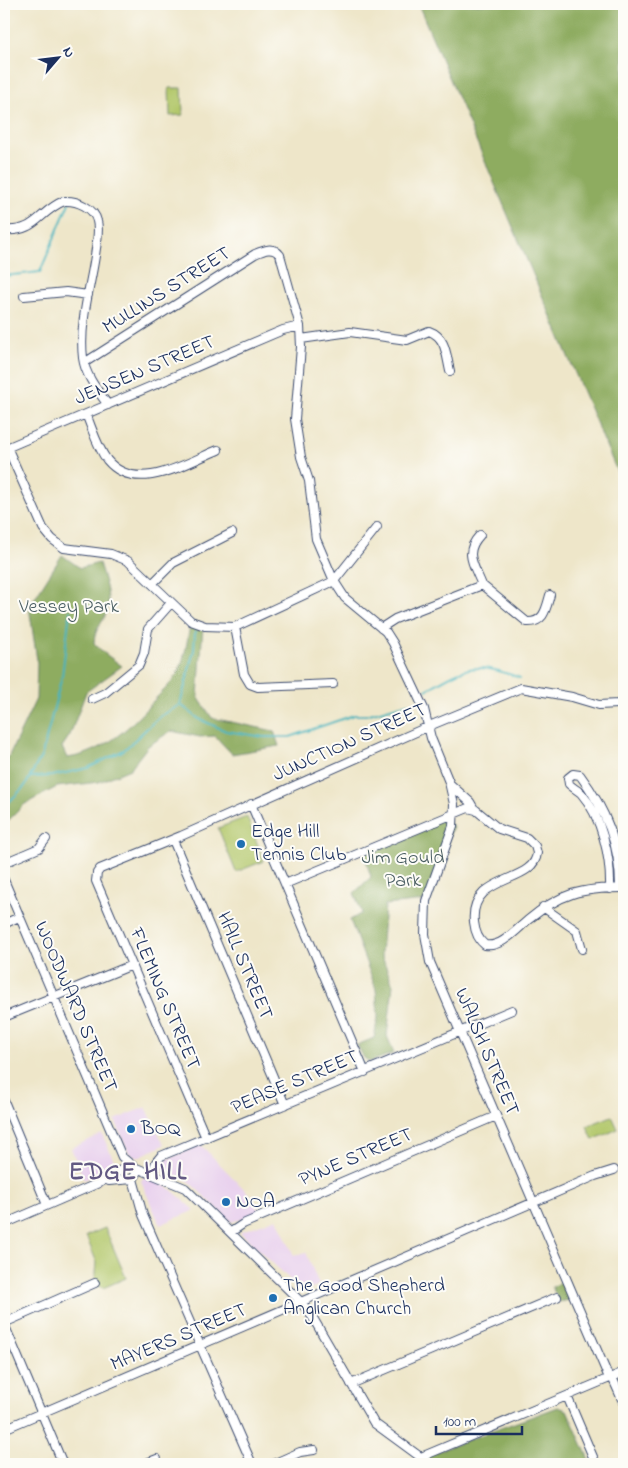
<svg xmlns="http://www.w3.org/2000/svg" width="628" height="1468" viewBox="0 0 628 1468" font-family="'Indie Flower',sans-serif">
<rect width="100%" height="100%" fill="#fdfcf7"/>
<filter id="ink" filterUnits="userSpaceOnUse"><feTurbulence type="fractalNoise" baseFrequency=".02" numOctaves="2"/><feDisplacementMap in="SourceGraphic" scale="10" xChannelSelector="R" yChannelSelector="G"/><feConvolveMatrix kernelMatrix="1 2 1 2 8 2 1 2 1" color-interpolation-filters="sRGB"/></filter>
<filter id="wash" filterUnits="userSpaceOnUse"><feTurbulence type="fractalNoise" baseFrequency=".0096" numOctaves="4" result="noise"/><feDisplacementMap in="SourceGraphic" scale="20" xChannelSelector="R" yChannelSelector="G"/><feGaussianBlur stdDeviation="1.12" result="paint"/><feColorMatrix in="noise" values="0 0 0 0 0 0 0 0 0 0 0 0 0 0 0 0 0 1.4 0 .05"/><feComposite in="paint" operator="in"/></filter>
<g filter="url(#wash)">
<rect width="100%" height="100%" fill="#eee6c9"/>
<!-- built -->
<path fill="#e9d2ee" d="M 146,1107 L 164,1145 L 138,1157 L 129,1153 L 115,1120 Z
M 102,1134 L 116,1165 L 84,1180 L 71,1148 Z
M 201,1145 L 253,1198 L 259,1212 L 232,1222 L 187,1180 L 163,1171 L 160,1167 L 161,1162 Z
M 144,1177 L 168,1187 L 195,1210 L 160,1225 L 141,1181 Z
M 277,1218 L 294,1256 L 306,1252 L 319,1285 L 303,1292 L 240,1232 Z"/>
<!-- green -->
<path fill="#b3c86c" stroke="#677c65" d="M 169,88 L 182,88 L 183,115 L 170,116 Z
M 247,817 L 264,861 L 236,872 L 218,828 Z
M 612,1116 L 618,1129 L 593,1140 L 587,1126 Z
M 105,1228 L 126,1278 L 103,1288 L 95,1283 L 97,1263 L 86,1236 Z"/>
<!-- forest -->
<path fill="#8eac60" stroke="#546e5f" d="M 418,4 L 624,4 L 624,488 Z
M 62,555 L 80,568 L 99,563 C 103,577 111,596 107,610 C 103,625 95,626 94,643 L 104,653 L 122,666 L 86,692 L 70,735 L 62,747 L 67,758 C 106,753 132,725 157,697 C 164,690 173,682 177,674 C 186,657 187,639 191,621 L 203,626 L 198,697 L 212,718 L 274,731 L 279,746 L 232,754 L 215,736 L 200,737 L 171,731 L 148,746 L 130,769 L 99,782 L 57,787 L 25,804 L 4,825 L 4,766 L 36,699 L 37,660 L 29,607 Z
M 444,817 L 453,826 L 426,901 L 385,905 L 381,954 L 393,985 L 387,1036 L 394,1053 L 370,1062 L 364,1058 L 357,1045 L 374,1038 L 378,1017 L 376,989 L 350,920 L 362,913 L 354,893 L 371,877 L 363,851 Z
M 567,1280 L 575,1299 L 559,1302 L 552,1287 Z
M 558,1407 L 567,1410 L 591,1464 L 403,1464 Z"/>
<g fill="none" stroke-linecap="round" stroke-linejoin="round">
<!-- stream -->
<path stroke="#45b4bd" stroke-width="2" d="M 4,276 L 40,272 L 69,203
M 426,690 C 467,666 474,661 520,678
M 181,705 L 199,719 L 226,731 L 264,737 L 290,737 L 354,715 L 366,715 L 408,703
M 30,777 L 52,776 L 88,768 L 124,750 L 159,717 L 180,705 L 194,650 L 195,632
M 4,807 L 25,786 L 42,755 L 62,676 L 70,611"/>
</g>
</g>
<g filter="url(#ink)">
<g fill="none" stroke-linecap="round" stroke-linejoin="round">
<!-- minor casing -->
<g stroke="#3b4a6e" stroke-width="10">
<path id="minor" d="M 4,230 C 36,233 39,211 64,201 C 77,200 94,208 97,221 C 100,232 96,245 95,256 C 90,289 79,324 83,358 C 85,375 98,391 108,405
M 24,296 L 66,292 L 88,295
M 301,339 L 350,332 L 407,340 L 429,331 C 446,337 446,354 450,371
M 84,363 L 255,254 C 264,250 273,246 280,255 L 300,326 L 301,347 L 295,419 L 301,457 L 309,481 L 316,539 L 334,581 L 345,598 L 386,632 L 393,643 L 424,709 L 431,738 L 449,782 L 454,804 L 453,826 L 426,901 L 425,934 L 430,962 L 609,1378
M 86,414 C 92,428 97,447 107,460 C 136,495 186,463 218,450
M 7,447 L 43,528 L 52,539 L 64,548 L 111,554 L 128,561 L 191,621 L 205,626 L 235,627 L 334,581 L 377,527
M 4,449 L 283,330 L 300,326
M 152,584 L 173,563 L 232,533
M 482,585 L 527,622 C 544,623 546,609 550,595
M 235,627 L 244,674 L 250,684 L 258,687 L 333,684
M 381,628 L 395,619 L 482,585 C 474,565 463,553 480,535
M 92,699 L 105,693 L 139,665 L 144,653 L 148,629 L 171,603
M 450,784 L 470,802 L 474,809
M 251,804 L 365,1072
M 173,840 L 285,1105
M 4,863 L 39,848 L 46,839
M 4,880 L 122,1157 L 134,1167 L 185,1188 L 302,1303 L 313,1318 L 374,1423 L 430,1464
M 285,884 L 468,808 L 476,810 L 499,829 L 527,838 L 535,846 L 537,853 C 534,885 469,873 474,922 C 475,931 477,939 485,945 C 501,948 516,930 528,920 C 561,893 581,888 624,888
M 610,889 C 611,858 602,817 581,793 C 577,790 572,787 569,784 L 568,778 L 573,774 L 580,775 C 606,810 620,845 620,888
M 543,907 L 577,931 L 582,949
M 4,924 L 19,917
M 4,1017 L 132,965
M 4,1101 L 47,1205
M 206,1138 L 96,881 L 97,873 L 100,869 L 181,836 L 434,724 L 521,688 L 572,697 L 599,705 L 618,704 L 624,700
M 152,1173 L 156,1162 L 161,1156 L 512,1010
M 133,1179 L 143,1215 L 252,1464
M 109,1181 L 133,1179 L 136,1175 L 134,1167
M 4,1224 L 101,1182 L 121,1170
M 231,1232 L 243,1224 L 496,1116
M 4,1323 L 95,1283
M 4,1324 L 63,1464
M 612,1377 L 624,1404
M 351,1384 L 557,1297
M 567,1396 L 596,1464
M 4,1429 L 595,1176 L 614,1170
M 421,1457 L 624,1372
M 144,1464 L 157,1459
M 273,1464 L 300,1452 L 314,1450"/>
</g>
<!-- minor -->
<use href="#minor" stroke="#fff" stroke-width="8"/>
</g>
</g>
<!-- markers -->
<g fill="#1f6fb2" stroke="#fdfcf7" stroke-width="2">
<circle cx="241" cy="844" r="5"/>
<circle cx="131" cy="1129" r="5"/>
<circle cx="226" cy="1202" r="5"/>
<circle cx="273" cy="1298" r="5"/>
</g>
<g text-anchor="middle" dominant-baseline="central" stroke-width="4" stroke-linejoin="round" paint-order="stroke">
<!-- street labels -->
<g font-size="20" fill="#1b2f5e" stroke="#fdfcf7">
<text transform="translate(167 291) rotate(-32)">MULLINS STREET</text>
<text transform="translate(145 371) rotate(-23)">JENSEN STREET</text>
<text transform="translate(350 743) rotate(-24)">JUNCTION STREET</text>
<text transform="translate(244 966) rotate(67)">HALL STREET</text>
<text transform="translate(164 999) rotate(67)">FLEMING STREET</text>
<text transform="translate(75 1007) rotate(67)">WOODWARD STREET</text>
<text transform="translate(486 1052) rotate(67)">WALSH STREET</text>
<text transform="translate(295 1083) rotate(-23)">PEASE STREET</text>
<text transform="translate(356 1158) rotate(-23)">PYNE STREET</text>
<text transform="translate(179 1338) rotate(-23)">MAYERS STREET</text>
</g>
<!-- park labels -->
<g font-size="20" fill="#495d62" stroke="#fdfcf7">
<text x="69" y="607">Vessey Park</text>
<text x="403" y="858">Jim Gould<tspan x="403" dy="23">Park</tspan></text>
</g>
<!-- poi labels -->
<g font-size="20" fill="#1b2f5e" stroke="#fdfcf7" text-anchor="start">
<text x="251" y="832">Edge Hill<tspan x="251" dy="23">Tennis Club</tspan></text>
<text x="141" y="1129">BOQ</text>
<text x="236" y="1202">NOA</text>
<text x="283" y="1286">The Good Shepherd<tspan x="283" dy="23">Anglican Church</tspan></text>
</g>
<!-- district labels -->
<g font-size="25" font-weight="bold" letter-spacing="1" fill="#625983" stroke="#fdfcf7">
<text x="128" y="1173">EDGE HILL</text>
</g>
</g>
<!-- margin -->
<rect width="628" height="1468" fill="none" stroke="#fdfcf7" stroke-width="20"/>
<!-- north arrow -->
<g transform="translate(58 58) rotate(62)" stroke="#fdfcf7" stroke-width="4" paint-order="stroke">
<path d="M0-4L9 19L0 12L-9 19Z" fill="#1b2f5e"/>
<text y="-8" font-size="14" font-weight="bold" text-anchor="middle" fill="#1b2f5e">N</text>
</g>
<!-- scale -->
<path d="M436 1426v8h86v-8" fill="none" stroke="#1b2f5e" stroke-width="2.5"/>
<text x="443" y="1426" font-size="15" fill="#1b2f5e" stroke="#fdfcf7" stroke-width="4" paint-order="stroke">100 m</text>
</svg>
